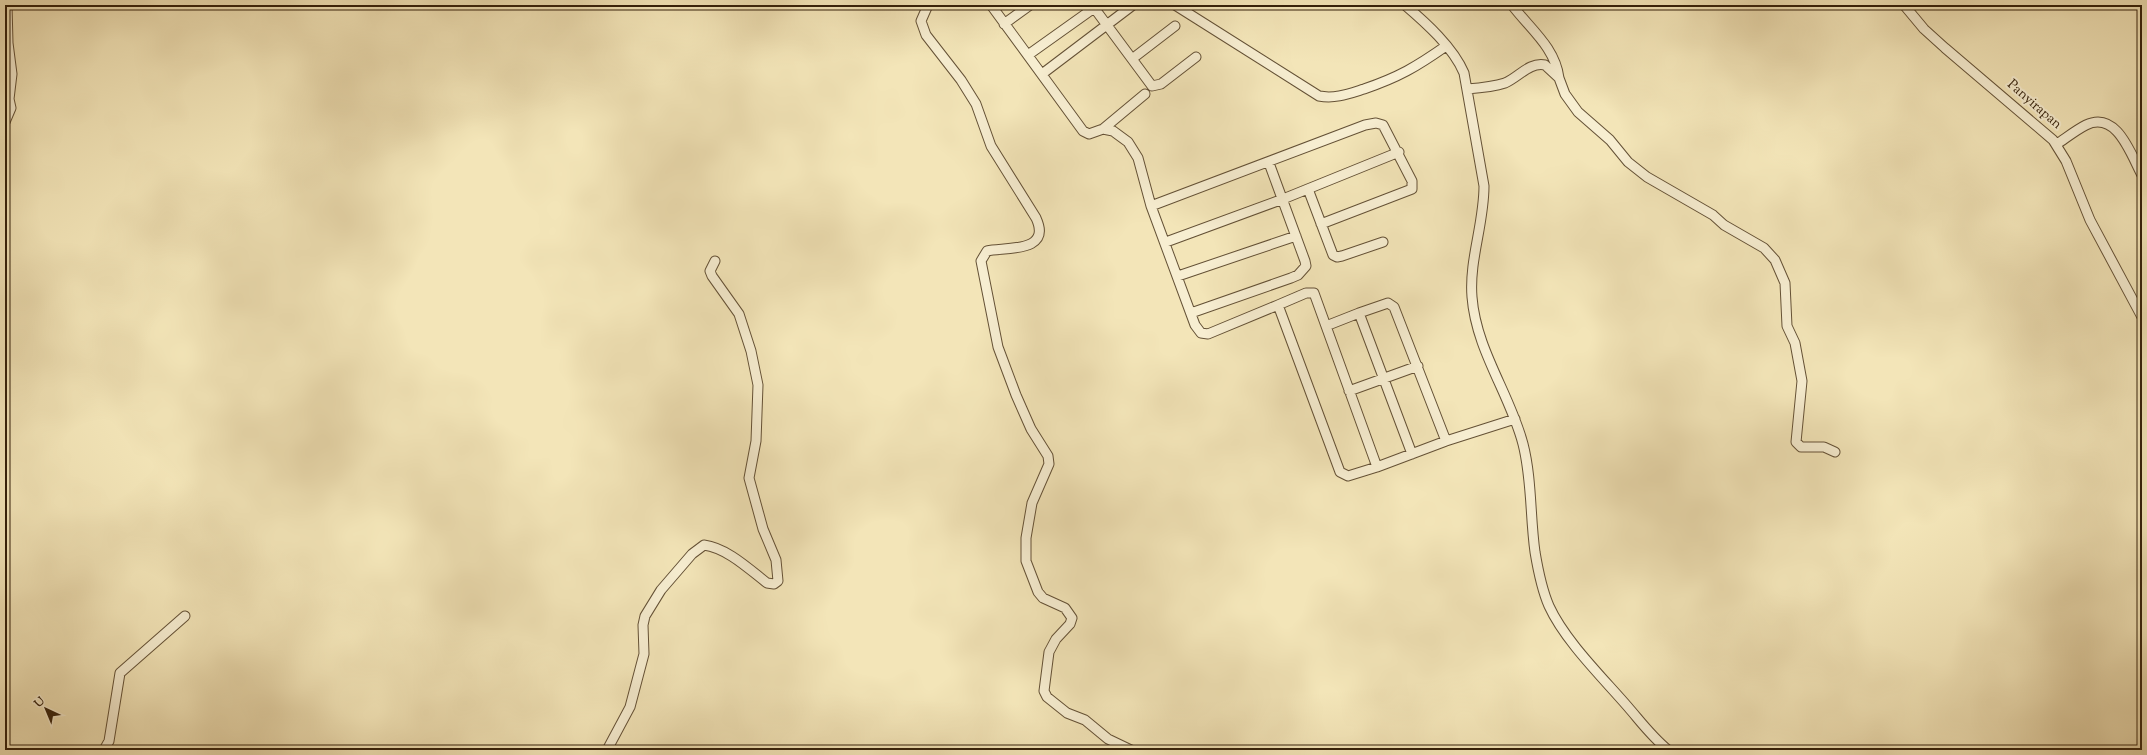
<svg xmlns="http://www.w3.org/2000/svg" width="2147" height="755" viewBox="0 0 2147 755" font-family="'Sorts Mill Goudy',serif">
<rect width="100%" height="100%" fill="#f3e5b8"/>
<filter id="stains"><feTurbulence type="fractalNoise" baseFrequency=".005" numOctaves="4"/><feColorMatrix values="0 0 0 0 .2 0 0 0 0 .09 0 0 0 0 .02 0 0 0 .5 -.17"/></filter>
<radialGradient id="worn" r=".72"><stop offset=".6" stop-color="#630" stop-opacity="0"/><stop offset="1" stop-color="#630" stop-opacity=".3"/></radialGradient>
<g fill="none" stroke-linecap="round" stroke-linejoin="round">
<!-- street casing -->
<g stroke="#645136" stroke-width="11">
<path id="street" d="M 928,5 L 921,21 L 926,35 L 961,80 L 976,104 L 991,146 L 1036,218 C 1052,253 1006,247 987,251 L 981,261 L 998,347 L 1016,395 L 1031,429 L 1048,456 L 1049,464 L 1032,503 L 1026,538 L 1026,561 L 1038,592 L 1043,598 L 1065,608 L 1072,618 L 1070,624 L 1056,639 L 1049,652 L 1044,691 L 1047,697 L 1067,713 L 1085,720 L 1108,739 L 1131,750
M 991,5 L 1083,131 L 1089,134 L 1103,129 L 1113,131 L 1128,142 L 1138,158 L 1151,206 L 1195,325 L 1201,333 L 1208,334 L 1278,305 L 1340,472 L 1348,476 L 1377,467
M 1092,5 L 1152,86 L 1161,84 L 1196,57
M 1175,5 L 1319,96 C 1335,99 1348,94 1364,89 C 1399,77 1416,67 1446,46
M 1405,5 C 1426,23 1453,47 1464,73 L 1484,186 C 1484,224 1469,260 1472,297 C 1476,350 1510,394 1523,444 C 1532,479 1530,516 1535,552 C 1538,570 1542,590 1549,606 C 1565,641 1603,678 1628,707 C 1641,722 1652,737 1668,750
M 1512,5 C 1530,29 1555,47 1559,78
M 1904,5 L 1924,29 L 1945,48 L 2053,140 L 2066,161 L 2090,220 L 2142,317
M 1004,24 L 1030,5
M 1028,55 L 1094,8
M 1132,59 L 1175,26
M 1042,74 L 1133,5
M 1467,89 C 1480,88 1493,87 1505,83 C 1519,77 1529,62 1545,65 L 1559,78 L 1565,94 L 1578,112 L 1610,140 L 1628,162 L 1647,177 L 1713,215 L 1724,225 L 1764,248 L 1775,260 L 1785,283 L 1787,326 L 1795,343 L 1802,381 L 1796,442 L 1801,447 L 1824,447 L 1835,452
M 5,122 L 11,108 L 9,99 L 12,74 L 8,43 L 7,5
M 1103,129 L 1145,94
M 2057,144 C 2066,138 2076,130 2086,125 C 2117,110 2131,155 2142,175
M 1308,189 L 1333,255 L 1337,257 L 1342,256 L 1383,242
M 1151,206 L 1365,125 L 1376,123 L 1383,125 L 1412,181 L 1412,189 L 1321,224
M 1166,242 L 1283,199 L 1399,152
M 1178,276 L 1296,236
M 1278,305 L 1306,293 L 1314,293 L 1377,467 L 1446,441 L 1515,419
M 1191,313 L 1291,278 L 1298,275 L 1306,266 L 1305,261 L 1269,163
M 1359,313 L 1388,303 L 1394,307 L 1446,441
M 1326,326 L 1359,313 L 1412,454
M 1349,391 L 1418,366
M 104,750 L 109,741 L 120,673 L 185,616
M 607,750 L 630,707 L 644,654 L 643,625 L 645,616 L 661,590 L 692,554 L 704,545 C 727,548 749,569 767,583 L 774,584 L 778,581 L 776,560 L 763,529 L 749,478 L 756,441 L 758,385 L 751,351 L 739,314 L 712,276 L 710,271 L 715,261"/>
</g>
<!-- street -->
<use href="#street" stroke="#f7eed1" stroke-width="9"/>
</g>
<g text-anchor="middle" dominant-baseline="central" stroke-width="4" stroke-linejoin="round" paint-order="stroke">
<!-- street labels -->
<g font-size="14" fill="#34200a" stroke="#f7eed1">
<text transform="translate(2034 105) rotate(41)">Panyirapan</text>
</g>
</g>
<!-- margin -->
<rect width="2147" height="755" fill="none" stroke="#f3e5b8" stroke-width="20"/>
<rect x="6" y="6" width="2135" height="743" fill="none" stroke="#34200a" stroke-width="2"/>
<rect x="10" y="10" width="2127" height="735" fill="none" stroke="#34200a"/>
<!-- north arrow -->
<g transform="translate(46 709) rotate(316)" stroke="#f7eed1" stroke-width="3" paint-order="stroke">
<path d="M0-3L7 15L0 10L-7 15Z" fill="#34200a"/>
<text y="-6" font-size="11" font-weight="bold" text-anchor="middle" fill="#34200a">U</text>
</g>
<rect width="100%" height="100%" filter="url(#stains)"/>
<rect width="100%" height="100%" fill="url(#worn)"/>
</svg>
